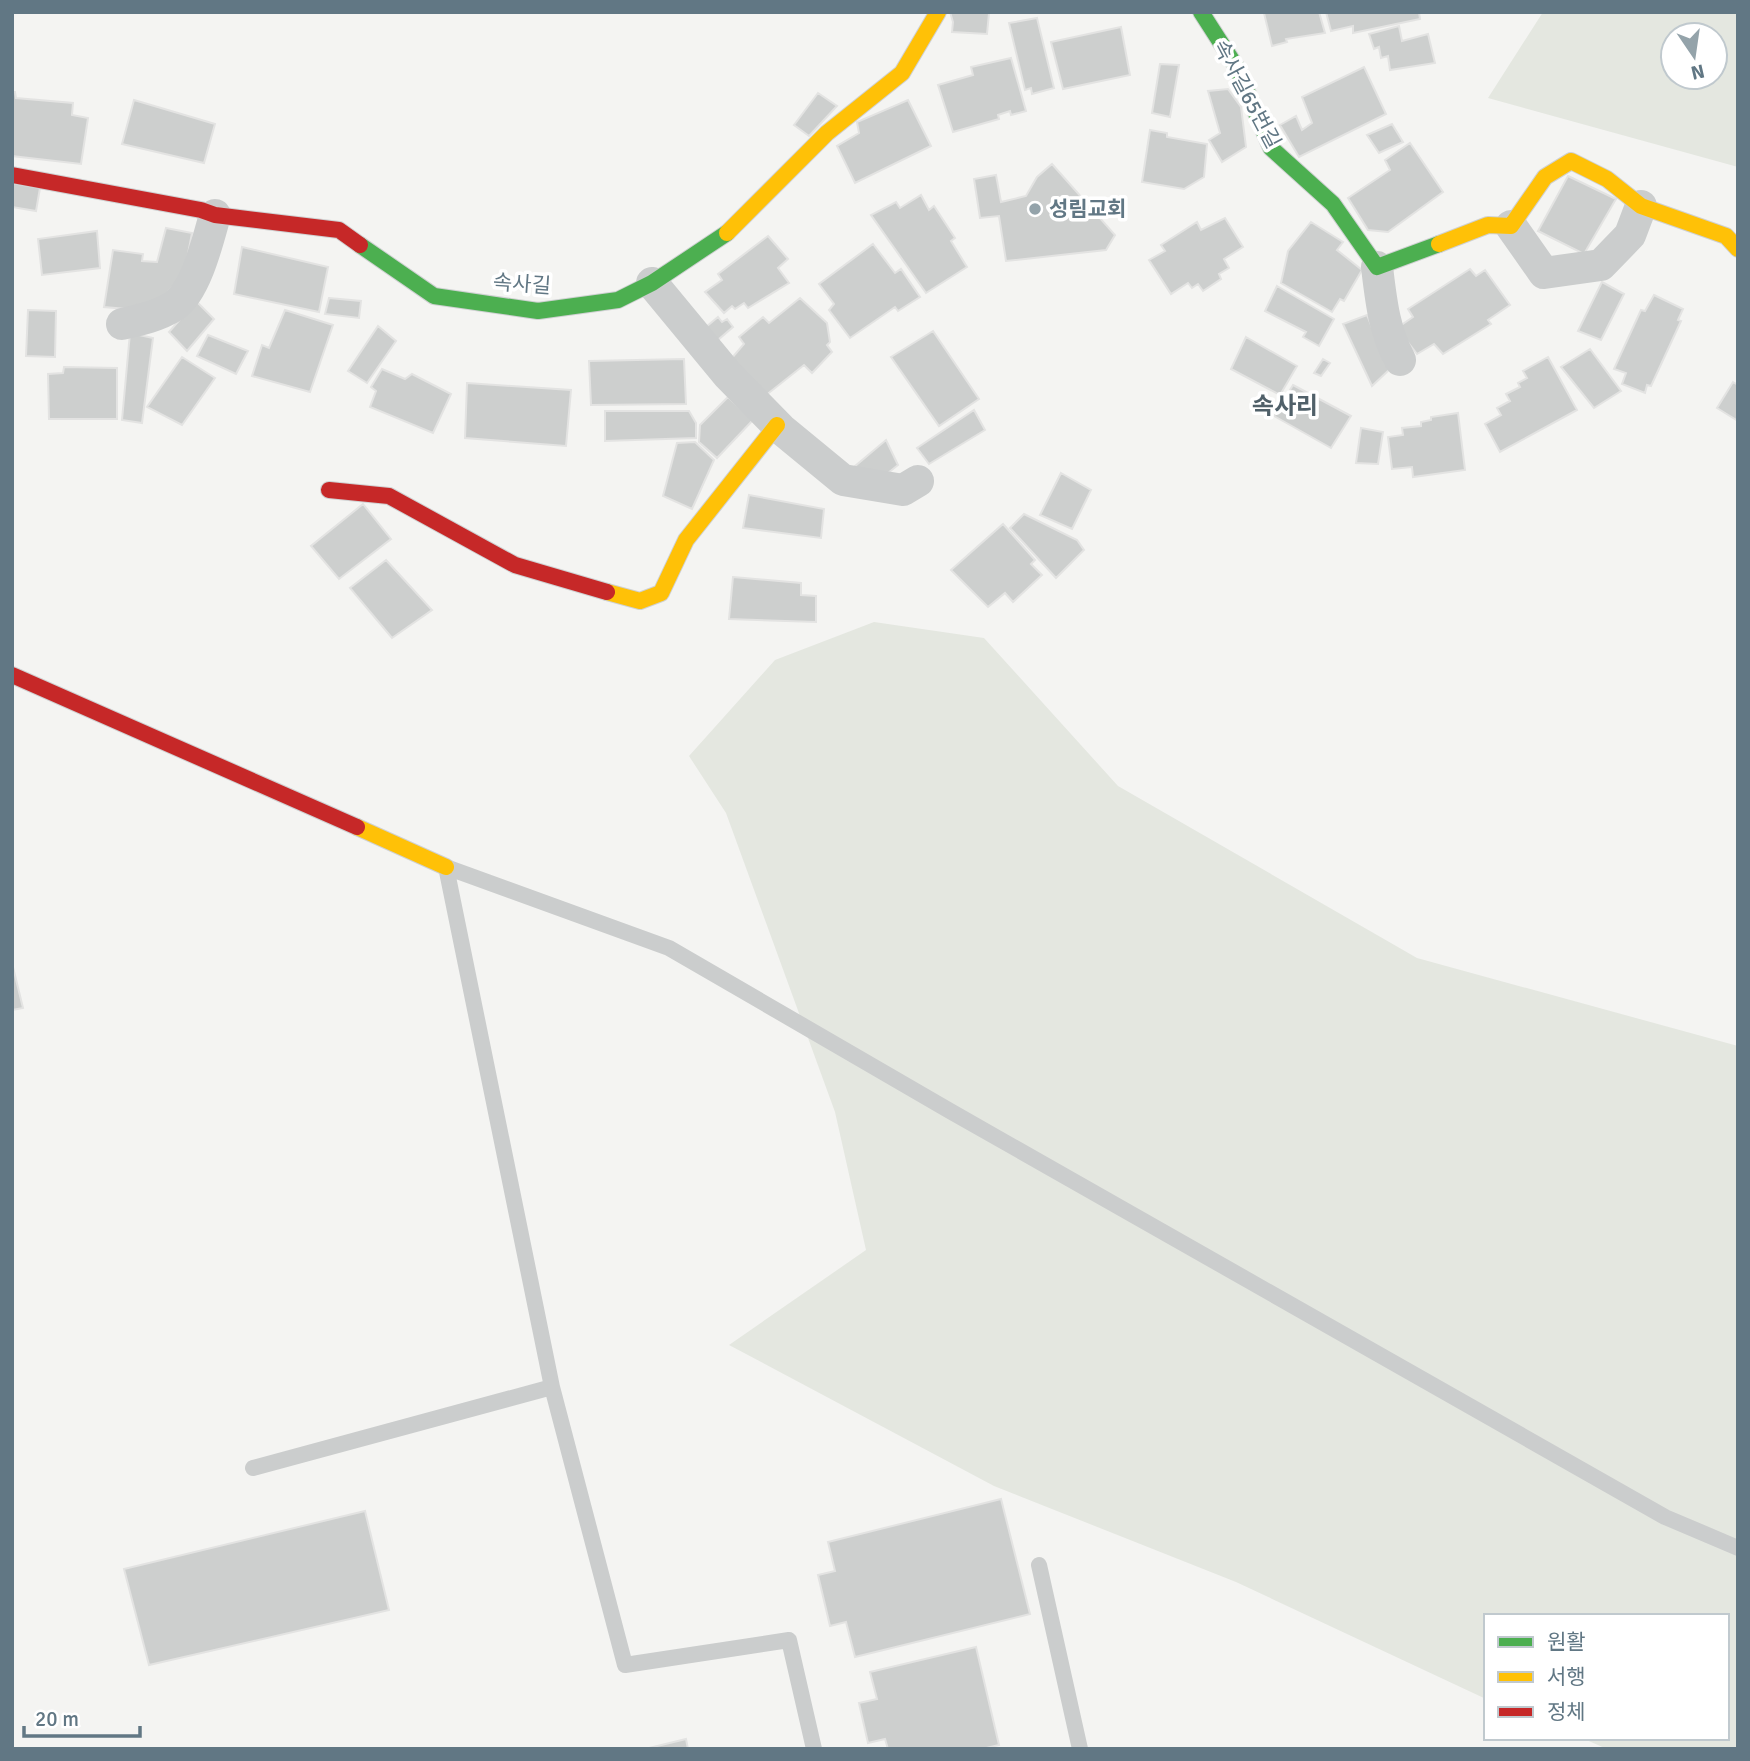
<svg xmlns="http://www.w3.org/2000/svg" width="1750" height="1761" viewBox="0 0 1750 1761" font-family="Signika,'Noto Sans KR',sans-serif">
<rect width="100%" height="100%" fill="#f4f4f2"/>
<!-- green -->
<path fill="#e4e7e0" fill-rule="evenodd" d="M 1543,12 L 1738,12 L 1738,167 L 1488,98 ZM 1673,35 L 1715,35 L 1715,77 L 1673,77 Z
M 874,622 L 984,638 L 1118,786 L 1417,958 L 1738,1046 L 1738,1749 L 1607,1749 L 1582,1738 L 1727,1738 L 1727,1616 L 1486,1616 L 1486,1699 L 1236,1582 L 994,1486 L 729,1345 L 866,1250 L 835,1112 L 726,813 L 689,756 L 775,660 Z"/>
<!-- building -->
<path fill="#cdcfce" stroke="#e3e3e2" stroke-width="2" d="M 950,12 L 989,13 L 987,34 L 952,32 L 953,22 Z
M 1319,12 L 1325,33 L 1286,39 L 1287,42 L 1272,46 L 1264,13 Z
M 1326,12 L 1419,12 L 1420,19 L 1353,33 L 1353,26 L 1331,31 Z
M 1037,18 L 1054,88 L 1032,94 L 1031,88 L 1025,90 L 1009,23 Z
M 1399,26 L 1402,41 L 1428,34 L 1435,63 L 1390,70 L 1388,56 L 1381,58 L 1379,47 L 1374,49 L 1369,34 Z
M 1121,27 L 1130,75 L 1063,89 L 1051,42 Z
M 1011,58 L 1026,111 L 1011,115 L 1010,111 L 998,115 L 999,119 L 953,132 L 938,85 L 973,75 L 971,67 Z
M 1160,64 L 1179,65 L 1170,117 L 1152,113 Z
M 1364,67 L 1386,114 L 1299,157 L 1280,125 L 1296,116 L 1302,130 L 1312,123 L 1302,97 Z
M 1228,89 L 1241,107 L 1246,147 L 1222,162 L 1209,140 L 1220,133 L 1208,91 Z
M 12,92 L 15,92 L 16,98 L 73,103 L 72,115 L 88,118 L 81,164 L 12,156 Z
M 818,93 L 837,106 L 809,136 L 794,125 Z
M 134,100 L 215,124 L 204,163 L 122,144 Z
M 908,100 L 931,146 L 855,183 L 837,146 L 859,133 L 857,122 Z
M 1392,124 L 1403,142 L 1379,153 L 1367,135 Z
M 1150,130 L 1167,133 L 1167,137 L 1207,144 L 1204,177 L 1184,189 L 1142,182 Z
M 1410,143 L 1443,192 L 1388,232 L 1368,230 L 1348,198 L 1390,170 L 1385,160 Z
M 1052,164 L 1115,235 L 1106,250 L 1006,261 L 999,216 L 980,218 L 974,179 L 996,175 L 1001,202 L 1026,196 L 1037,177 Z
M 1568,176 L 1616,199 L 1584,254 L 1538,231 Z
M 12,183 L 40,188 L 36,211 L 12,207 Z
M 921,195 L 929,210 L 934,206 L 955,238 L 951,241 L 967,267 L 926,293 L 871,215 L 896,202 L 900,208 Z
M 1225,218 L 1243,247 L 1224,259 L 1229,268 L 1219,274 L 1221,279 L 1203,291 L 1198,284 L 1192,288 L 1188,283 L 1171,294 L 1149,260 L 1165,251 L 1161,245 L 1197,222 L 1201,230 Z
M 1311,222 L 1343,242 L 1337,250 L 1362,270 L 1344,301 L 1340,299 L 1332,312 L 1281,283 L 1288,251 Z
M 166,228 L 192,233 L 184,275 L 150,311 L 104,307 L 113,250 L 143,254 L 142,261 L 157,262 Z
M 97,231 L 100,268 L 42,275 L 38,239 Z
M 768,236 L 788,259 L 778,268 L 789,283 L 748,308 L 744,303 L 735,309 L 732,306 L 724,313 L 705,292 L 722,280 L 718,274 Z
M 873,244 L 895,273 L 901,269 L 920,297 L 898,311 L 895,307 L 850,338 L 829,310 L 834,304 L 819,284 Z
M 242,247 L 328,267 L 319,312 L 234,294 Z
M 1470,269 L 1476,276 L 1485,270 L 1510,305 L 1488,320 L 1491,324 L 1443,354 L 1434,344 L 1417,354 L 1397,328 L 1413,317 L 1408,309 Z
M 1602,282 L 1624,294 L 1601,340 L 1578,331 Z
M 1277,286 L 1334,319 L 1319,346 L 1303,337 L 1306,332 L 1265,311 Z
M 1654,295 L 1683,309 L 1678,320 L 1681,321 L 1651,386 L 1647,385 L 1645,393 L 1622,384 L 1626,373 L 1614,369 L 1641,310 L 1645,311 Z
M 329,298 L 361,301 L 359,318 L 325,314 Z
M 800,298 L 827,323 L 830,342 L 827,345 L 832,352 L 812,373 L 804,365 L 765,396 L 731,359 L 744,344 L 739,337 L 763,317 L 769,323 Z
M 196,301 L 214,319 L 187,351 L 169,332 Z
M 28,310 L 56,311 L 55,357 L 26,356 Z
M 285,310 L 333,325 L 310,392 L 252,376 L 262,345 L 269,348 Z
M 1367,315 L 1389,370 L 1372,386 L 1343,324 Z
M 718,317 L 722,322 L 727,319 L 733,327 L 712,345 L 700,332 Z
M 378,326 L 396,341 L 367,383 L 348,371 Z
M 933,331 L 979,399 L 939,426 L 891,357 Z
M 130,333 L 153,338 L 142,423 L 122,420 Z
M 208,335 L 248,351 L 236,374 L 197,356 Z
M 1246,337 L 1297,366 L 1280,395 L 1231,369 Z
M 1590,349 L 1621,391 L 1594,408 L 1561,367 Z
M 182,357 L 215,378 L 182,425 L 147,407 Z
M 1548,357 L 1577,410 L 1500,452 L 1485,424 L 1501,415 L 1497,408 L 1510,401 L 1506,394 L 1520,387 L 1518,383 L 1527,378 L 1523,371 Z
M 684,359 L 686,404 L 591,405 L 589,361 Z
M 1323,359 L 1330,363 L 1321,376 L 1314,373 Z
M 64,367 L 117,368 L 117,419 L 49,419 L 48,374 L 63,373 Z
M 382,369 L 405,379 L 412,374 L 451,394 L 433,433 L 370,407 L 376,391 L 371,387 Z
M 1733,382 L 1738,385 L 1738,421 L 1717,408 Z
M 467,383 L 571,390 L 566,446 L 465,438 Z
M 1293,385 L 1351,416 L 1331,448 L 1274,416 Z
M 728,397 L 753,420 L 717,458 L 699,442 L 700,425 Z
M 974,410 L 985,430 L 929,464 L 917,448 Z
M 605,411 L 689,411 L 696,423 L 696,438 L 605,441 Z
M 1458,413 L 1465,470 L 1413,477 L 1412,467 L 1392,469 L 1388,437 L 1403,435 L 1402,428 L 1421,426 L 1421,422 L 1431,420 L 1431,417 Z
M 1361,428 L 1383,432 L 1378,464 L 1356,463 Z
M 886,440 L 898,465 L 883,477 L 854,467 Z
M 695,442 L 714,460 L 692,509 L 663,496 L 677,443 Z
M 1061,473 L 1091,490 L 1072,529 L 1040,515 Z
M 749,495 L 824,509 L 821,538 L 743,528 Z
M 363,504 L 391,539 L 339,579 L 311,546 Z
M 1024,514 L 1077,540 L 1084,550 L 1056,578 L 1010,528 Z
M 1003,524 L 1035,560 L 1031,564 L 1042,575 L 1013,602 L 1005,593 L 988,607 L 951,570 Z
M 386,560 L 432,610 L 392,638 L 350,588 Z
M 733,577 L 801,583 L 801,595 L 816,596 L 816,622 L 729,619 Z
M 12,963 L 23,1008 L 12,1010 Z
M 1001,1499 L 1030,1614 L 855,1657 L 846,1622 L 830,1626 L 818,1575 L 835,1571 L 828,1542 Z
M 365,1511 L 389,1610 L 149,1665 L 124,1569 Z
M 976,1647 L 999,1745 L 982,1749 L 888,1749 L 885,1739 L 868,1743 L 859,1703 L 877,1699 L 870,1672 Z
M 686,1739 L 688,1749 L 645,1749 Z"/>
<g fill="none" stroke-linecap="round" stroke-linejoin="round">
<!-- fast casing -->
<g stroke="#cfd1d2" stroke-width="18">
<path id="fast" d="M 1201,12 L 1237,68 L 1271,148 L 1333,204 L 1377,267 L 1439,244
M 360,245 L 434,296 L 538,311 L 618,300 L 652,283 L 727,233"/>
</g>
<!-- slow casing -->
<g stroke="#cfd1d2" stroke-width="18">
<path id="slow" d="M 727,233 L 827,133 L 902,73 L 938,12
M 1439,244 L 1488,225 L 1511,226 L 1545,177 L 1571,161 L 1607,179 L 1641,206 L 1726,236 L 1738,249
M 607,592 L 640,601 L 661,593 L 686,540 L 777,425
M 357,827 L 446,867"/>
</g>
<!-- jam casing -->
<g stroke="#cfd1d2" stroke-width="18">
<path id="jam" d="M 12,175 L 201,210 L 215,215 L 339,230 L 360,245
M 329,490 L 389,496 L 515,565 L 607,592
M 12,675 L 357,827"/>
</g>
<!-- lane -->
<path stroke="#cbcdcd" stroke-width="16" d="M 552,1387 L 625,1665 L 789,1640 L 814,1749
M 253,1468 L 552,1387 L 446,867 L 669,948 L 950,1111 L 1665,1517 L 1738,1548
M 1039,1565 L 1080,1749"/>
<!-- street -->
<path stroke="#cbcdcd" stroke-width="32" d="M 1511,226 L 1544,273 L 1601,265 L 1630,235 L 1641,206
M 1377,267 C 1381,300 1384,331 1400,360
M 652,283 L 728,375 L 781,429 L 843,480 L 903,490 L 918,481
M 122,324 C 140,320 158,316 174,306 C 196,291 208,240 215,215"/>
<!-- fast -->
<use href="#fast" stroke="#4caf50" stroke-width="16"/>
<!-- slow -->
<use href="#slow" stroke="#ffc107" stroke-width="16"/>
<!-- jam -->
<use href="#jam" stroke="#c62828" stroke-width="16"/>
</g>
<!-- markers -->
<circle fill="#94a3aa" stroke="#fff" stroke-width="2.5" cx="1035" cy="209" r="7"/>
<g text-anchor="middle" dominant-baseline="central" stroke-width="7" stroke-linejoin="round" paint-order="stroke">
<!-- street labels -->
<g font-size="21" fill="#617784" stroke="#fff">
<text transform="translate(1247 94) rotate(62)">속사길65번길</text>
<text transform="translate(522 284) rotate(4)">속사길</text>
</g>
<!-- poi labels -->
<g font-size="21" font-weight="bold" fill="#617784" stroke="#fff" text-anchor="start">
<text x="1049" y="209">성림교회</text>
</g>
<!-- quarter labels -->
<g font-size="24" font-weight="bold" fill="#506069" stroke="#fff">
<text x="1285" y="406">속사리</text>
</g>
</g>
<!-- border -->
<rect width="1750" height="1761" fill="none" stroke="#617784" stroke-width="28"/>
<!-- legend -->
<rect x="1484" y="1614" width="245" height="126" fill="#ffffff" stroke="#c0c9ce" stroke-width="2"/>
<rect x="1498" y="1637" width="35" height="10" fill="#4caf50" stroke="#c0c9ce" stroke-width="2"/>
<text x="1547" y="1649" font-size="21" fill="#617784">원활</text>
<rect x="1498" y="1672" width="35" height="10" fill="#ffc107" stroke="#c0c9ce" stroke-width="2"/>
<text x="1547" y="1684" font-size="21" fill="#617784">서행</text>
<rect x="1498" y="1707" width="35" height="10" fill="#c62828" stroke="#c0c9ce" stroke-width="2"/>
<text x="1547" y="1719" font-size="21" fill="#617784">정체</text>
<!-- north arrow -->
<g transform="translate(1694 56) rotate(167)"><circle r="33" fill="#ffffff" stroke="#c0c9ce" stroke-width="2"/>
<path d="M0-5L12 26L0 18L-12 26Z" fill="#94a3aa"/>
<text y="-10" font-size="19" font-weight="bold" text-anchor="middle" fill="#617784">N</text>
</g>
<!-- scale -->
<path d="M24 1726v10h116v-10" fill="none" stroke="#617784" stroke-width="3.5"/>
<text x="35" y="1726" font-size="21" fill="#617784" stroke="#ffffff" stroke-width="5" paint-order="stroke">20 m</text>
</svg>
